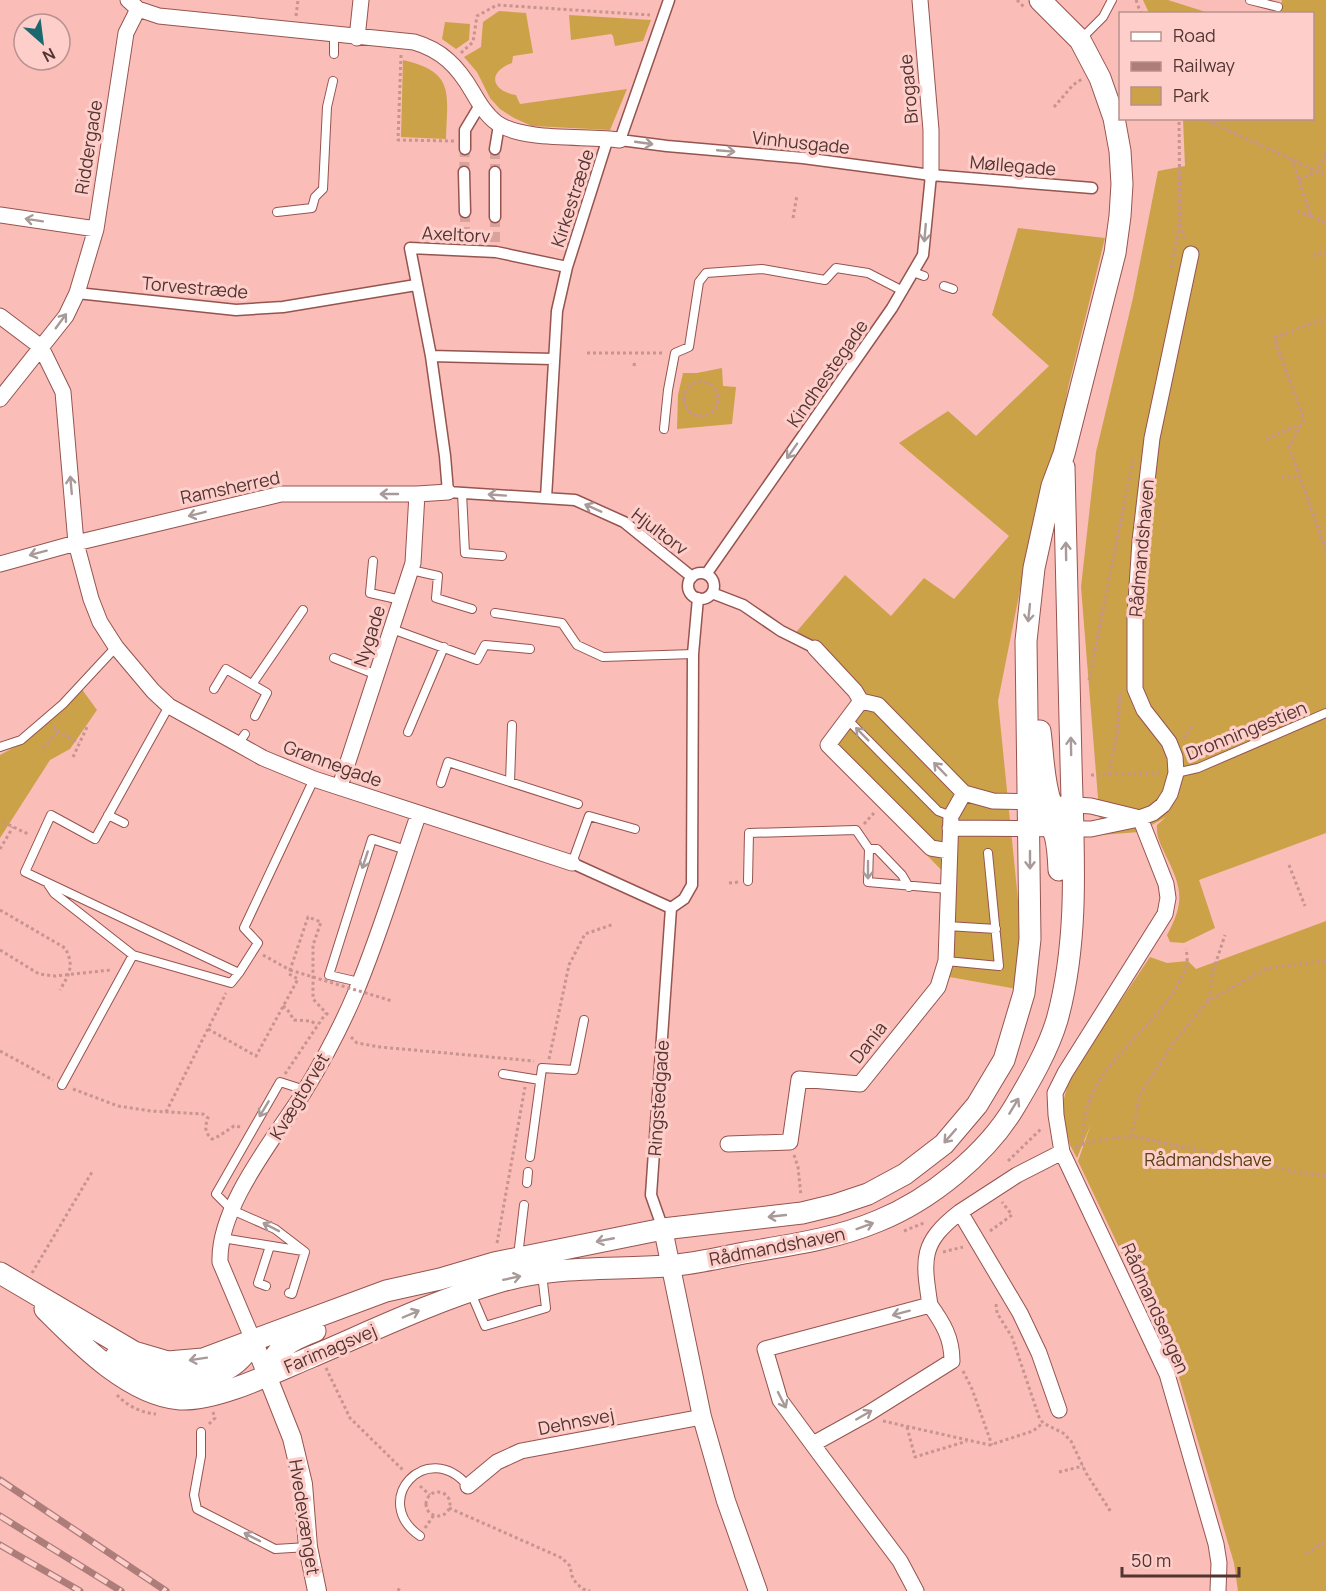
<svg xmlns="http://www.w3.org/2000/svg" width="1326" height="1591" viewBox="0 0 1326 1591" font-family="Manrope,sans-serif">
<rect width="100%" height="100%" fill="#fabdb8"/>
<!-- green -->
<path fill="#cba248" d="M 1143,0 L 1168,0 L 1209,13 L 1149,13 Z
M 1282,0 L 1326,0 L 1326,833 L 1199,880 L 1215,928 L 1184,943 L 1170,942 L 1167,935 C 1185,902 1182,888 1166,856 C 1161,845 1156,837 1157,825 L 1166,817 L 1139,832 L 1101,835 L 1081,587 L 1096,452 L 1133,298 L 1158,171 L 1185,166 L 1183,119 L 1312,118 L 1312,14 L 1279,13 Z
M 499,11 L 526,13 L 533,53 L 513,56 L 512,63 C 487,72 491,91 516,95 L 520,104 L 627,89 L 610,130 L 532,126 L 514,118 L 500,109 L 490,98 L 477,72 L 464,57 L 481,47 L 483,22 Z
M 569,15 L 651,20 L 643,41 L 615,46 L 613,36 L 611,34 L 571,40 Z
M 445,22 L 470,24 L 469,40 L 456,49 L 442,39 Z
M 403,60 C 456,72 447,94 446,139 L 401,137 Z
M 1018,228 L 1105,238 L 1068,388 L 1053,476 L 1023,575 L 998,701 L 1020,920 L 1017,989 L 944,976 L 947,876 L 825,749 L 863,703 L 792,637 L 845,575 L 891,616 L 924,578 L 954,599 L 1009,536 L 899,443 L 948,411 L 976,436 L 1049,366 L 992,315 Z
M 722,368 L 723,386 L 736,387 L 732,424 L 677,429 L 678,395 L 683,373 L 697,373 Z
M 81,688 L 97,710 L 70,749 L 50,760 L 0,838 L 0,755 L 20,744 Z
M 1326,921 L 1326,1591 L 1238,1591 L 1234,1563 L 1176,1367 L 1078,1161 L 1091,1124 L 1077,1158 L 1070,1145 L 1061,1110 L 1070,1076 L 1150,957 L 1167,963 L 1188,961 L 1196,969 Z"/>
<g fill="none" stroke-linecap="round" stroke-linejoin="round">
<!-- pedestrian-tunnel -->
<path stroke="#d8a29d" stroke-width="10" stroke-dasharray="10 5" stroke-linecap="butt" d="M 495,149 L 495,172
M 464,172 L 465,149
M 465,212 L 465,241
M 495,217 L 495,246"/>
<!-- service casing -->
<g stroke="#96544f" stroke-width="10">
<path id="service" d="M 1250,0 L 1278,7
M 1082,38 L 1103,17 L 1112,0
M 334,54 L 334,35
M 277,212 L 312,208 L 315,197 L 323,189 L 327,107 L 333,81
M 913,272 L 924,276
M 944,286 L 953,289
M 664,429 L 668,390 L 675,353 L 689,347 L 699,282 L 706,273 L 762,269 L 825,280 L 836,268 L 868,273 L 903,291
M 462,493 L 465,553 L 502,556
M 373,561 L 370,593 L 401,600
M 411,570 L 438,576 L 436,598 L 472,609
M 495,613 L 562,623 L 577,645 L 603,657 L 693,654
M 392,629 L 477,660 L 485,645 L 530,649
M 334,658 L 377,675
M 253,683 L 303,610
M 214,689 L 226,669 L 267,693 L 255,716
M 169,706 L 95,839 L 51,815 L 25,872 L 239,973 L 258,943 L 244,928 L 314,779
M 847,719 L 938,811 L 951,816
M 408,732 L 444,647
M 238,744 L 245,734
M 0,747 L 21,740 L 63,704 L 116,647
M 1176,773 L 1198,768 L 1326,713
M 510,782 L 512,725
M 441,783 L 448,762 L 578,804
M 108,815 L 124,823
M 572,863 L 589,816 L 635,829
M 748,881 L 749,833 L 856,830 L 869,849
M 48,884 L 54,893 L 133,955 L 231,983 L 239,973
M 909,887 L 902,875 L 877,849 L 869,849 L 868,882 L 948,889
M 947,926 L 996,929
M 946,961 L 999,966 L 988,853
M 359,982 L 329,975 L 372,839 L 406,850
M 503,1074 L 540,1080
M 62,1085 L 133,955
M 530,1157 L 542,1068 L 574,1070 L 584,1020
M 527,1183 L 528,1172
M 222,1238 L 303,1251
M 305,1252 L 275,1229 L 232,1210 L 216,1194 L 280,1082 L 305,1090
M 518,1256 L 524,1205
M 266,1286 L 258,1283 L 270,1246
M 289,1293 L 292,1294 L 305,1252
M 471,1293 L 485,1326 L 546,1308 L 542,1274
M 201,1432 L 201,1456 L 194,1495 L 197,1509 L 275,1549 L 308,1547
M 420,1536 C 369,1501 427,1437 468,1486"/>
</g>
<!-- pedestrian casing -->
<g stroke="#96544f" stroke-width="13">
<path id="pedestrian" d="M 669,0 L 620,140 L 667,146 L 803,158 L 931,175 L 1092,188
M 465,149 L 465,130 L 480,105
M 495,149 L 499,125
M 464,172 L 465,212
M 495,172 L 495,217
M 567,267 L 608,138
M 77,293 L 236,310 L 283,307 L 416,285
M 431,356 L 445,456 L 448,492 L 575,500 L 624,522 L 692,577
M 546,498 L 557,311 L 567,267 L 496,252 L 410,248 L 431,356 L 554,359
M688 586a13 13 0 1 1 26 0a13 13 0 1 1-26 0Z
M 707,573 L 892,308 L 923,255 L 931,175
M 712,593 L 743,605 L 781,631 L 815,648
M 572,863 L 671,908
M 663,1229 L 651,1195 L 671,908 L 684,899 L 692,885 L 693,654 L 698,598"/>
</g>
<!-- minor casing -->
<g stroke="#96544f" stroke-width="17">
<path id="minor" d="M 128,0 L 138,9 L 159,16 L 414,42 C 442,50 458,67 472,91 C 479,103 486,115 497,123 C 524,142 587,135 620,140
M 920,0 L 931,130 L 931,175
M 357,38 L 361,0
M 0,215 L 96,229
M 0,316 L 41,347 L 63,392 L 76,543 L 91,599 L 100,622 L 116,647 L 153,691 L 169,706 L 238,744 L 263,758 L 314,779 L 572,863
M 0,399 L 66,316 L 77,293 L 96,229 L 126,33 L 138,9
M 0,564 L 76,543 L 281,494 L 417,494 L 448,492
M 815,648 L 855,691 L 861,701
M 861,701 L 878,705 L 964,793 L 993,801 L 1038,802
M 861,701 L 828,745 L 931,848 L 949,851
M 340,786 L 413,563 L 417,494
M 1062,804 L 1091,806 L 1136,817
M 1140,818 L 1166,884 L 1168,898 L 1165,914 L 1065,1073 L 1055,1093 L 1056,1115 L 1062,1152 L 1167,1374 L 1216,1544 L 1219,1563 L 1218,1591
M 950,828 L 1091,829 L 1134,820 L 1153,813 L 1163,805 L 1170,794 L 1176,773 L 1175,757 L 1169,742 L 1144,710 L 1135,689 L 1135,617 L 1140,541 L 1152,438 L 1191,254
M 728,1144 L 790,1142 L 799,1079 L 860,1084 L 938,987 L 946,961 L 951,816 L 964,793
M 930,1305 C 923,1259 920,1243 960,1212
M 253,1340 L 220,1262 C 218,1206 275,1138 304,1092 C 323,1061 341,1027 355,994 C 380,935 398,873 419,813
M 1059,1410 L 1039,1353 L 1020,1313 L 960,1212 L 1017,1175 L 1062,1152
M 813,1444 L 869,1413 L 952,1361 C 952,1338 943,1323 930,1305 L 765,1349 L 780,1400 L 819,1453 L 900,1561 L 916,1591
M 468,1486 L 497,1462 L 521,1451 L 702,1417"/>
</g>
<!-- tertiary casing -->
<g stroke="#96544f" stroke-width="20">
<path id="tertiary" d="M 663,1229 L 702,1417 L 726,1501 L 758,1591
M 253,1340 L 292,1438 L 303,1484 L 308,1547 L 317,1591"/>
</g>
<!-- secondary casing -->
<g stroke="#96544f" stroke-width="23">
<path id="secondary" d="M 1040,731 C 1043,752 1043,782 1051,803 C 1055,814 1065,821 1073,829
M 1038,808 C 1057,825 1058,846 1059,870
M 0,1273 L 134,1352 L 168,1362 L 203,1359 L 386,1291 L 440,1279 L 494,1263 L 663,1229 L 802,1213 L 835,1205 L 868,1194 L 905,1174 L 944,1144 L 977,1105 L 1004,1060 L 1024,993 L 1030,939 L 1026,641 L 1034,568 L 1052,486 L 1064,454 L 1115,253 L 1120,216 L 1122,184 L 1120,151 L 1114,118 L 1100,78 L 1080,40 L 1040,0
M 45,1309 C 79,1343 129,1395 180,1399 C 217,1401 275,1372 311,1357 C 372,1331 432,1302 495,1283 C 552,1265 609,1270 667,1266 C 693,1264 719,1258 744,1253 C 790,1245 835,1239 878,1221 C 930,1200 987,1154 1015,1106 C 1031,1079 1048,1050 1057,1020 C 1080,937 1073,848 1071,762 C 1069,664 1066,566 1064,467
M 115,1357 C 126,1362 137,1369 149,1373 C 186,1387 236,1379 253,1340
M 266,1375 C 273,1349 291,1340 315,1331"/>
</g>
<!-- path -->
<path stroke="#c7948f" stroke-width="3" stroke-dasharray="3 3" stroke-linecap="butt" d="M 1017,0 L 1024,7
M 1136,0 L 1141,14
M 296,16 L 298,0
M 461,53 L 473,42 L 477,16 L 497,5 L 650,15
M 401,55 L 398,140 L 454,141
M 1054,107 L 1073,85 L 1082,79
M 1201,118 L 1326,175
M 1292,159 L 1311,216 L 1326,223
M 1299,180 L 1317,171 L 1326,153
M 1297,211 L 1311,216
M 793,218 L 797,195
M 1180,224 L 1186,241
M 1313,256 L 1326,252
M 1171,268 L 1180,223 L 1179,118
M 587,353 L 664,353
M 634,366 L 635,360
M684 399a17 17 0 1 1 34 0a17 17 0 1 1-34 0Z
M 1266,439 L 1301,424
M 1281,477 L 1299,477
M 1326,550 L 1289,447 L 1304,419 L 1274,338 L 1326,318
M 1089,680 L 1133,460
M 54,726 L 59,732 L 79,743
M 1183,738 L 1193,726
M 43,748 L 58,732
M 73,757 L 87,727
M 1109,774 L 1118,728 L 1120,693
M 1091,775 L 1162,773
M 3,822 L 30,835
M 864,824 L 874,813
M 0,849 L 13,827
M 1289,865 L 1305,906
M 729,883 L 739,882
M 0,910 L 65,948 C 75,966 69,974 60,990
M 0,950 L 39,974 L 55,976 L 111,970
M 263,955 L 290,970 L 308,917 L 321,922 L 313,945 L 313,999 L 329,1016
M 1209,1000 L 1212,974 L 1225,935
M 283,1006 L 287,1009 L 294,1020 L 311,1021 L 317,1025
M 208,1029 L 256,1056 L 298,979 L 289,974 L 290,970
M 351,1037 L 357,1043 L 380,1047 L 534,1061
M 0,1051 L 53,1080
M 549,1059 L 569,965 L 585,934 L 614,924
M 285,1074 L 326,1013
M 73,1089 L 118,1106 L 151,1111 L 203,1114 L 208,1118 C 205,1126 204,1132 212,1139 L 219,1136 L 234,1126 L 241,1127
M 166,1112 L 226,993
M 1132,1136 L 1139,1096 L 1174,1042 L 1208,1001 L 1267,968 L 1326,961
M 1083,1144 C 1082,1126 1086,1107 1094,1090 C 1118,1045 1168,1016 1186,967 C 1188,962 1187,954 1186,949
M 1076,1147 L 1092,1141 L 1132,1136 L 1299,1172 L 1326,1176
M 794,1155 L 798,1167 L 801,1196
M 1008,1161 L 1042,1128
M 904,1231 L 926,1222
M 990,1231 L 1012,1215 L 1002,1202
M 497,1243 L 525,1087
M 943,1252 L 963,1247
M 32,1273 L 92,1172
M 996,1304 L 997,1313 L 1012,1337 L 1039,1417 L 1043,1423 L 1063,1433 L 1071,1441 L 1086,1473 L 1111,1512
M 326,1368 L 350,1418 L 404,1471
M 963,1371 L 972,1389 L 992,1445
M 117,1395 C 126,1405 141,1413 156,1414
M 883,1421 L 990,1445 L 1033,1431 L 1043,1423
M 209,1424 L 215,1418 L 213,1412
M 907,1427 L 915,1457 L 967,1441
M 1059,1472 L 1083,1466
M 420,1486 L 430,1495
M426 1504a12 12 0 1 1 24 0a12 12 0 1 1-24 0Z
M 449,1508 L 562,1558 L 570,1566 L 572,1576 L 576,1583 L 583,1589 L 590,1591
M 425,1528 L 434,1515
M 1306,1553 L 1326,1541
M 398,1591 L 400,1587"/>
<!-- service -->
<use href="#service" stroke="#fff" stroke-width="8"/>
<!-- pedestrian -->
<use href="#pedestrian" stroke="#fff" stroke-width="10"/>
<!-- minor -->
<use href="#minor" stroke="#fff" stroke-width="15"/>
<!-- tertiary -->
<use href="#tertiary" stroke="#fff" stroke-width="18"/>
<!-- secondary -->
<use href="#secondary" stroke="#fff" stroke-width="21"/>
<!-- rail casing -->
<g stroke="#ac7d79" stroke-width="7">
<path id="rail" d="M 0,1480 L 166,1591
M 0,1516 L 121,1591
M 0,1545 L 80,1591"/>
</g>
<!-- rail -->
<use href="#rail" stroke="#fecfca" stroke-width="4.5" stroke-dasharray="14" stroke-linecap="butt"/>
<!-- path-bridge -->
<path stroke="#c7948f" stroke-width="3" stroke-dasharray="3 3" stroke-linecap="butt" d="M 290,970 L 392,1001"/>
</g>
<!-- one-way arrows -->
<defs><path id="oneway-shaft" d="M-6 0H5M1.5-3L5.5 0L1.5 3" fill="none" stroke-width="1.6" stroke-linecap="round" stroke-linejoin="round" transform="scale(1.5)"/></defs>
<g stroke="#a89a98">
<use href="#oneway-shaft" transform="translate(644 143) rotate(8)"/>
<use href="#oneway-shaft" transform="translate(726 151) rotate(5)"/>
<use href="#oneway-shaft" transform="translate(34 220) rotate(-171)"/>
<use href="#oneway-shaft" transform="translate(925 233) rotate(95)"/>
<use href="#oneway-shaft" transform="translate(61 321) rotate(-54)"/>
<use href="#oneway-shaft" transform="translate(792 451) rotate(125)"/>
<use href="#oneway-shaft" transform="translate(71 485) rotate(-95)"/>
<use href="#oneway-shaft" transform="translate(389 494) rotate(180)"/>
<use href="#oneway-shaft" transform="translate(497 495) rotate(-176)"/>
<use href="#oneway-shaft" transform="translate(593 508) rotate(-156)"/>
<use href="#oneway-shaft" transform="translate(197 514) rotate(166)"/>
<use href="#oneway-shaft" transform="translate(1066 551) rotate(-91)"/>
<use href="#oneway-shaft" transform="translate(38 553) rotate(165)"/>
<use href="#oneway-shaft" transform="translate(1029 613) rotate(96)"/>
<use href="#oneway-shaft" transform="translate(862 734) rotate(-135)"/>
<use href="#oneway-shaft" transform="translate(1071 746) rotate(-91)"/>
<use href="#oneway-shaft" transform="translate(940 769) rotate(-134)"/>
<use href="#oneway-shaft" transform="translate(365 860) rotate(108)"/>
<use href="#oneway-shaft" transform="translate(1030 860) rotate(90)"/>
<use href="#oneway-shaft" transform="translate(868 870) rotate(90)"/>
<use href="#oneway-shaft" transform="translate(1014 1106) rotate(-59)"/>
<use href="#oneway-shaft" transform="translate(264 1109) rotate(121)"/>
<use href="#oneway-shaft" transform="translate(950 1136) rotate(131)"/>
<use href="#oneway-shaft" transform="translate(777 1216) rotate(174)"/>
<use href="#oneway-shaft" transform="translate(865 1226) rotate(-20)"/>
<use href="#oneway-shaft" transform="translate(271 1227) rotate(-153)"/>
<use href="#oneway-shaft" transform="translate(605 1240) rotate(169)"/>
<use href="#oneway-shaft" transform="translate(512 1278) rotate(-12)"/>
<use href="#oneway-shaft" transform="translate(901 1313) rotate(165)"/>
<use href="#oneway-shaft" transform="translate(411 1314) rotate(-23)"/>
<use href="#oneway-shaft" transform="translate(198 1359) rotate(171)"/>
<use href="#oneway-shaft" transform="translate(782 1400) rotate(63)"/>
<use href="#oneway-shaft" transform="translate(864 1415) rotate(-30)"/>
<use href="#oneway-shaft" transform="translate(252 1537) rotate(-153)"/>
</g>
<g text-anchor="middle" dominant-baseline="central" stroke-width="6" stroke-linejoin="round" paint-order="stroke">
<!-- street labels -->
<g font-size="18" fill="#523431" stroke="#fecfca">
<text transform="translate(908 89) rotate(-95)">Brogade</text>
<text transform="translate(801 142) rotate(6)">Vinhusgade</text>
<text transform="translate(88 147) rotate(-81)">Riddergade</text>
<text transform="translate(1013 165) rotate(5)">Møllegade</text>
<text transform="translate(572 198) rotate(-72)">Kirkestræde</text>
<text transform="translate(456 234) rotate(3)">Axeltorv</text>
<text transform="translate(195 287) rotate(5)">Torvestræde</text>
<text transform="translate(827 373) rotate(-55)">Kindhestegade</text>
<text transform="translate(230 487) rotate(-12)">Ramsherred</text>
<text transform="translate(660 531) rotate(37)">Hjultorv</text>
<text transform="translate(1141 548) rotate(-85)">Rådmandshaven</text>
<text transform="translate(369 636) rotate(-72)">Nygade</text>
<text transform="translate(1246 730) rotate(-22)">Dronningestien</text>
<text transform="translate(333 763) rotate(20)">Grønnegade</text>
<text transform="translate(868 1042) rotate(-52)">Dania</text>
<text transform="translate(299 1096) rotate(-59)">Kvægtorvet</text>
<text transform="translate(658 1098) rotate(-86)">Ringstedgade</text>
<text transform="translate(777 1246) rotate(-11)">Rådmandshaven</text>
<text transform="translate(1156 1308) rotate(66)">Rådmandsengen</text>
<text transform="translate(330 1348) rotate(-23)">Farimagsvej</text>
<text transform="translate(576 1421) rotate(-11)">Dehnsvej</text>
<text transform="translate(305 1517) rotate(81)">Hvedevænget</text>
</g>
<!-- park labels -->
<g font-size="18" fill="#554111" stroke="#fecfca">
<text x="1208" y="1159">Rådmandshave</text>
</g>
</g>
<!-- legend -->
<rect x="1119" y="12" width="195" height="108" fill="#fecfca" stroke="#b9918d" stroke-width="1.5"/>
<rect x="1131" y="32" width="30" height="9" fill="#ffffff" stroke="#b9918d" stroke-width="1.5"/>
<text x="1173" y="42" font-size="18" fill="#523431">Road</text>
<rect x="1131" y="62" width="30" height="9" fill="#ac7d79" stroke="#b9918d" stroke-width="1.5"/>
<text x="1173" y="72" font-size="18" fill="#523431">Railway</text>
<rect x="1131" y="87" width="30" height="18" fill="#cba248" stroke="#b9918d" stroke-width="1.5"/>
<text x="1173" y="102" font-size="18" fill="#523431">Park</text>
<!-- north arrow -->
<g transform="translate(42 42) rotate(152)"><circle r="28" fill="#fecfca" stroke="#b9918d" stroke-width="1.5"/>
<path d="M0-4.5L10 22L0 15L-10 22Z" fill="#1b686f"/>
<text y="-9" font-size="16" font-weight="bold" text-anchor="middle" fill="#523431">N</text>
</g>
<!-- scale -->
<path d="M1122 1567v9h117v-9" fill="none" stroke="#523431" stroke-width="3"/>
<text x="1131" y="1567" font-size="18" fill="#523431" stroke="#fecfca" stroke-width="4.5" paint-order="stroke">50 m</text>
</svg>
